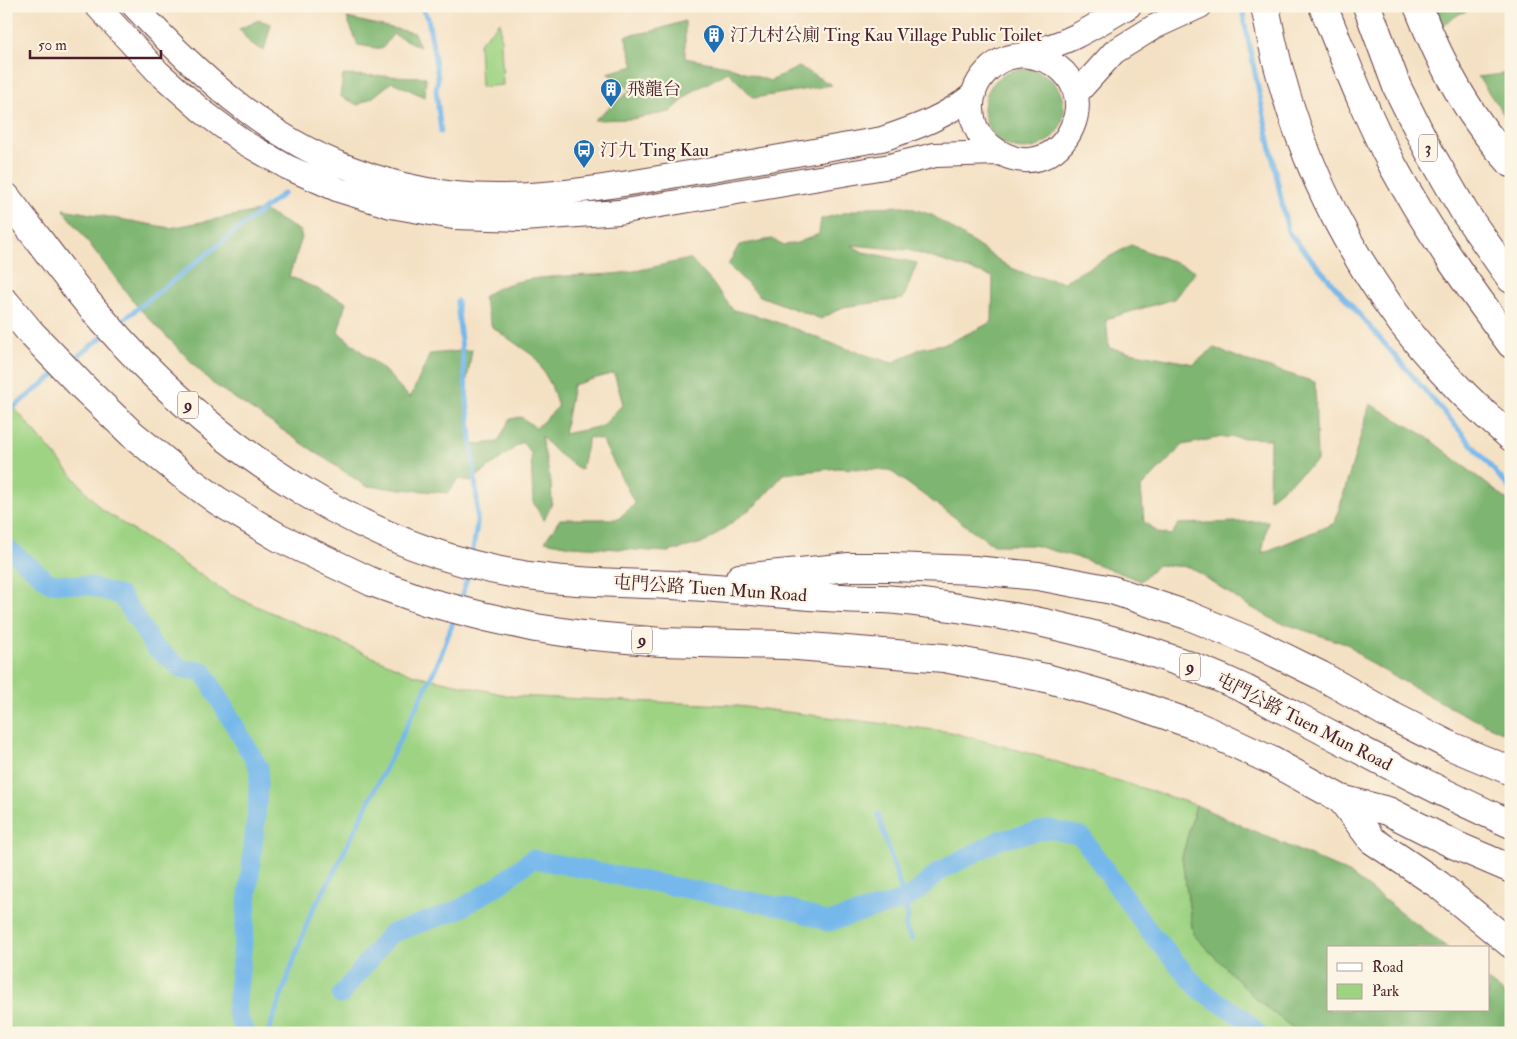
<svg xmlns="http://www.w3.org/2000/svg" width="1517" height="1039" viewBox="0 0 1517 1039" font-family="'IM FELL Double Pica','Noto Serif TC',serif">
<rect width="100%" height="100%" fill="#fcf5e5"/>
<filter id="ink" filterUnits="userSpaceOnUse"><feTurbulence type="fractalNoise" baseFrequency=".02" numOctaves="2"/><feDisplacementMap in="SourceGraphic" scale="10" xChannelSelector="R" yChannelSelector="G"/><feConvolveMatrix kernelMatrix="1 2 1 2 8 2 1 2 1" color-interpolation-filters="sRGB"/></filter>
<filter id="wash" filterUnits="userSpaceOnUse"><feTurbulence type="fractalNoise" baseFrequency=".0096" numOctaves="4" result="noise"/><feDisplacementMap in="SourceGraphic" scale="20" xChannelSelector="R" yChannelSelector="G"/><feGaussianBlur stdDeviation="1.12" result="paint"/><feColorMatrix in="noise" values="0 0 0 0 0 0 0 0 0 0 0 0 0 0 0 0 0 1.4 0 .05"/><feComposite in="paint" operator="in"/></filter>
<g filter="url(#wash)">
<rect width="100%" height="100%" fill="#f4e1c4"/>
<!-- green -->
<path fill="#9ed383" stroke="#747957" d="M 500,22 L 503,85 L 481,87 L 479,43 Z
M 6,398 L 101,509 L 229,594 L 414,675 L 511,696 L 729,705 L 951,732 L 1028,753 L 1196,805 L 1182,857 L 1193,934 L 1255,998 L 1299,1033 L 6,1033 Z"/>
<!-- forest -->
<path fill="#7eb571" stroke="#646a4e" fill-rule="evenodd" d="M 1429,6 L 1478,6 L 1459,14 L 1438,28 Z
M 347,18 L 414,33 L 420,47 L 393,34 L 382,49 L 358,45 Z
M 259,20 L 271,24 L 264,51 L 250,43 L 239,29 Z
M 685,21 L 685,58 L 727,66 L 770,81 L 799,67 L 832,85 L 754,98 L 728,72 L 693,91 L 670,112 L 632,119 L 594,120 L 631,90 L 607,73 L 634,66 L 625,36 L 653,31 Z
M984 109a40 40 0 1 1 80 0a40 40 0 1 1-80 0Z
M 1511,73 L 1511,125 L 1478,77 Z
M 343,75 L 426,77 L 425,97 L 392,82 L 373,97 L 358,105 L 340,96 Z
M 904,206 L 932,215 L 1009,267 L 1029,275 L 1063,282 L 1131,245 L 1196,271 L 1174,299 L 1106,319 L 1109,348 L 1194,364 L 1214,348 L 1247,361 L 1315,382 L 1317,461 L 1269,499 L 1270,439 L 1222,437 L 1183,445 L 1141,488 L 1144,522 L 1159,533 L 1172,535 L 1178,524 L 1268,521 L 1262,553 L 1335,523 L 1370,404 L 1424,435 L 1511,503 L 1511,736 L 1461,713 L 1366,661 L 1349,645 L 1276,621 L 1245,604 L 1190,567 L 1158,565 L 1141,581 L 1083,559 L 1033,545 L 993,545 L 889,470 L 838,468 L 784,474 L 758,503 L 706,542 L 668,552 L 571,546 L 545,541 L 560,519 L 618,519 L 635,504 L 602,440 L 589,437 L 581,470 L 557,453 L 541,436 L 551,482 L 552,503 L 544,521 L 533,502 L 531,453 L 522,442 L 471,481 L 458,479 L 448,493 L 366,486 L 212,383 L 136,305 L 63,209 L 170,228 L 263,210 L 300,231 L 302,238 L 289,276 L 346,302 L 338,332 L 385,371 L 410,398 L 430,354 L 472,350 L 465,392 L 472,445 L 498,442 L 510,419 L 521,417 L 536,428 L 558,407 L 551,385 L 535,357 L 492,327 L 483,297 C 515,271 581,278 622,273 C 645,270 668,263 690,259 L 710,280 L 733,310 C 769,317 802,332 836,345 C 855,352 874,357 892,363 L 922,348 L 948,343 L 992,322 L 993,277 L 908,250 L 851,245 L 863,252 L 917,263 L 903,299 L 843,307 L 821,319 L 760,296 L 728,265 L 739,245 L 772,239 L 784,245 L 797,243 L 819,234 L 821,219 L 868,207 ZM 614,373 L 623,404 L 603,426 L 564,434 L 573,385 Z
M 1196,805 L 1349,873 L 1448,948 L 1328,948 L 1328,1010 L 1488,1010 L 1488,981 L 1511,999 L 1511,1033 L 1299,1033 L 1255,998 L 1193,934 L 1182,857 Z"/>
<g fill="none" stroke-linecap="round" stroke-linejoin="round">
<!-- stream -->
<path stroke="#76b8eb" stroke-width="5" d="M 420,6 L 428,18 L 438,78 L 436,90 L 441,132
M 1248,6 L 1243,15 L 1288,232 L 1511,490
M 457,301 L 477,499 L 477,524 L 472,556
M 118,324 L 284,193
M 69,363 L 106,334
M 6,413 L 57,373
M 460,602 L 469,572
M 878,814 L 904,900 L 908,918 L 905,927 L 912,940
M 268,1033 L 310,915 L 332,876 L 437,665 L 455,617"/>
<!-- canal -->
<path stroke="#76b8eb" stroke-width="19" d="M 6,547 L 50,583 L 90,586 L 121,596 L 133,613 L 154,647 L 183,669 L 203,671 L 259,768 L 257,808 L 236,1010 L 245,1033
M 341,995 L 390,934 L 458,910 L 499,885 L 532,859 L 791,909 L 828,922 L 904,900 L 915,893 L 940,871 L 1000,840 L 1049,829 L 1081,836 L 1148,930 L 1200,990 L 1243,1018 L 1257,1033"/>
</g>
</g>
<g filter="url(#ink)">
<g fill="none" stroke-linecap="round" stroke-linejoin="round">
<!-- primary casing -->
<g stroke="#643c42" stroke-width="26">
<path id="primary" d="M 97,6 L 158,72 L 202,111 L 245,143 L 287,167 L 339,190 L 391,206 L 453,217 L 523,219 L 619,212 L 890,166 L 935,155 L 998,153
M 134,6 C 195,71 262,135 347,167 C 380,180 418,190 454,194 C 533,202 611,186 689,173 C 753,162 818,150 882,139 C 917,127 944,118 974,94
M 1022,55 C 1127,66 1062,207 988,144 C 973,132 969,110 974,92 C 979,77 992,63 1007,58 C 1012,56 1017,56 1022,55 C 1040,50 1060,44 1076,36 C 1094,27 1112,16 1129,6
M 1076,94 L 1114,52 L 1154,27 L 1200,6"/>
</g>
<!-- motorway casing -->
<g stroke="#643c42" stroke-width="30">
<path id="motorway" d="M 1265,6 C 1295,175 1379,327 1511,437
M 1323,6 C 1345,60 1366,115 1393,166 C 1427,229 1469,287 1511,344
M 1367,6 L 1397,87 L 1429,151 L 1465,213 L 1511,279
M 1418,6 C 1440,63 1469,118 1511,163
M 6,197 C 39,239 70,284 106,324 C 218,452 380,562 553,579 C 593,583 633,583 672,585 C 729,588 785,595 842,598 C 856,599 870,599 884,599 C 915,601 946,606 977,611 C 999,615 1022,618 1044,623 C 1111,638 1183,660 1245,689 C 1261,697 1275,706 1290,713 C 1363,751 1436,791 1511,824
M 6,303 L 31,333 L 85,389 L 132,434 L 181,474 L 218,501 L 278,537 L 372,582 L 428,602 L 486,617 L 536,628 L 583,635 L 661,642 L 785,645 L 944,658 L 1046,678 L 1123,700 L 1197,726 L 1270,760 L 1341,799 L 1388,811 L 1455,845 L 1511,869
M 740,578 L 849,567 L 892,567 L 974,570 L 1038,576 L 1112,590 L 1187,615 L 1257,644 L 1320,675 L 1388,714 L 1453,747 L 1511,771
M 1341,799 L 1372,840 L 1439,885 L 1511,944"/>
</g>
<!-- primary -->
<use href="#primary" stroke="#fff" stroke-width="24"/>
<!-- motorway -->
<use href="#motorway" stroke="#fff" stroke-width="28"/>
</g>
</g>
<!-- icons -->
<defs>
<g id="building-pin" transform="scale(1.125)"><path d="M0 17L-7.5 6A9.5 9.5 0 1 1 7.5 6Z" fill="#1f6fb2" stroke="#fcf5e5"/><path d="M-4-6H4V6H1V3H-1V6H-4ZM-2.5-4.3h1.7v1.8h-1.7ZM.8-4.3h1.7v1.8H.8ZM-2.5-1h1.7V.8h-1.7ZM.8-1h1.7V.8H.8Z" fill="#fff"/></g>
<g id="bus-pin" transform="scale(1.125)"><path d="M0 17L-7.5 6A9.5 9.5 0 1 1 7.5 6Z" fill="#1f6fb2" stroke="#fcf5e5"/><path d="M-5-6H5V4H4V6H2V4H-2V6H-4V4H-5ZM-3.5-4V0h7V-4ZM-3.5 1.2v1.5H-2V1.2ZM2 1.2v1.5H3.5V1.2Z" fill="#fff"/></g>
</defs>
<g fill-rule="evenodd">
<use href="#building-pin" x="714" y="35"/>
<use href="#building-pin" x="611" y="89"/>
<use href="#bus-pin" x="584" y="150"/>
</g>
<g text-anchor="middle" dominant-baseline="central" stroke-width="4.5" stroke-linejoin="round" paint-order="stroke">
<!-- shield labels -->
<g fill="#fcf5e5" stroke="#7f5f63" stroke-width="1">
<rect x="1419" y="134.5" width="18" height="27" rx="4"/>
<rect x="178" y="391.5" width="20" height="27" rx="4"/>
<rect x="632" y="626.5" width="20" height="27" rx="4"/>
<rect x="1180" y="653.5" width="20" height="27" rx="4"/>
</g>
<g font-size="16" font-weight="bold" fill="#4a1f2b">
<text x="1428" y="148">3</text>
<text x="188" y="405">9</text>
<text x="642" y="640">9</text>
<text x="1190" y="667">9</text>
</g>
<!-- poi labels -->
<g font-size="18" fill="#4a1f2b" stroke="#fcf5e5" text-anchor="start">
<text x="730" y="35">汀九村公廁 Ting Kau Village Public Toilet</text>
<text x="627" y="89">飛龍台</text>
<text x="600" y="150">汀九 Ting Kau</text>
</g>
<!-- street labels -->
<g font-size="18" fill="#4a1f2b" stroke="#fcf5e5">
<text transform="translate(710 589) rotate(4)">屯門公路 Tuen Mun Road</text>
<text transform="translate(1304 722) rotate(27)">屯門公路 Tuen Mun Road</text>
</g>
</g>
<!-- margin -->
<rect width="1517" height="1039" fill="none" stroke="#fcf5e5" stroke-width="25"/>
<!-- legend -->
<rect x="1327" y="946" width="162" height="65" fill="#fcf5e5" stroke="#b59f9b"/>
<rect x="1337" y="963" width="25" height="8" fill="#ffffff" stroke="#b59f9b"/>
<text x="1372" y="972" font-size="15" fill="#4a1f2b">Road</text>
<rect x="1337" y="984" width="25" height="15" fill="#9ed383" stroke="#b59f9b"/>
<text x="1372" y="996" font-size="15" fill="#4a1f2b">Park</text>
<!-- scale -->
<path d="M30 50v8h131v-8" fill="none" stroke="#4a1f2b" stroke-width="2.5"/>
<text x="38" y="50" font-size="15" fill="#4a1f2b" stroke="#fcf5e5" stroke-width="4" paint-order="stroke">50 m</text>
</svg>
